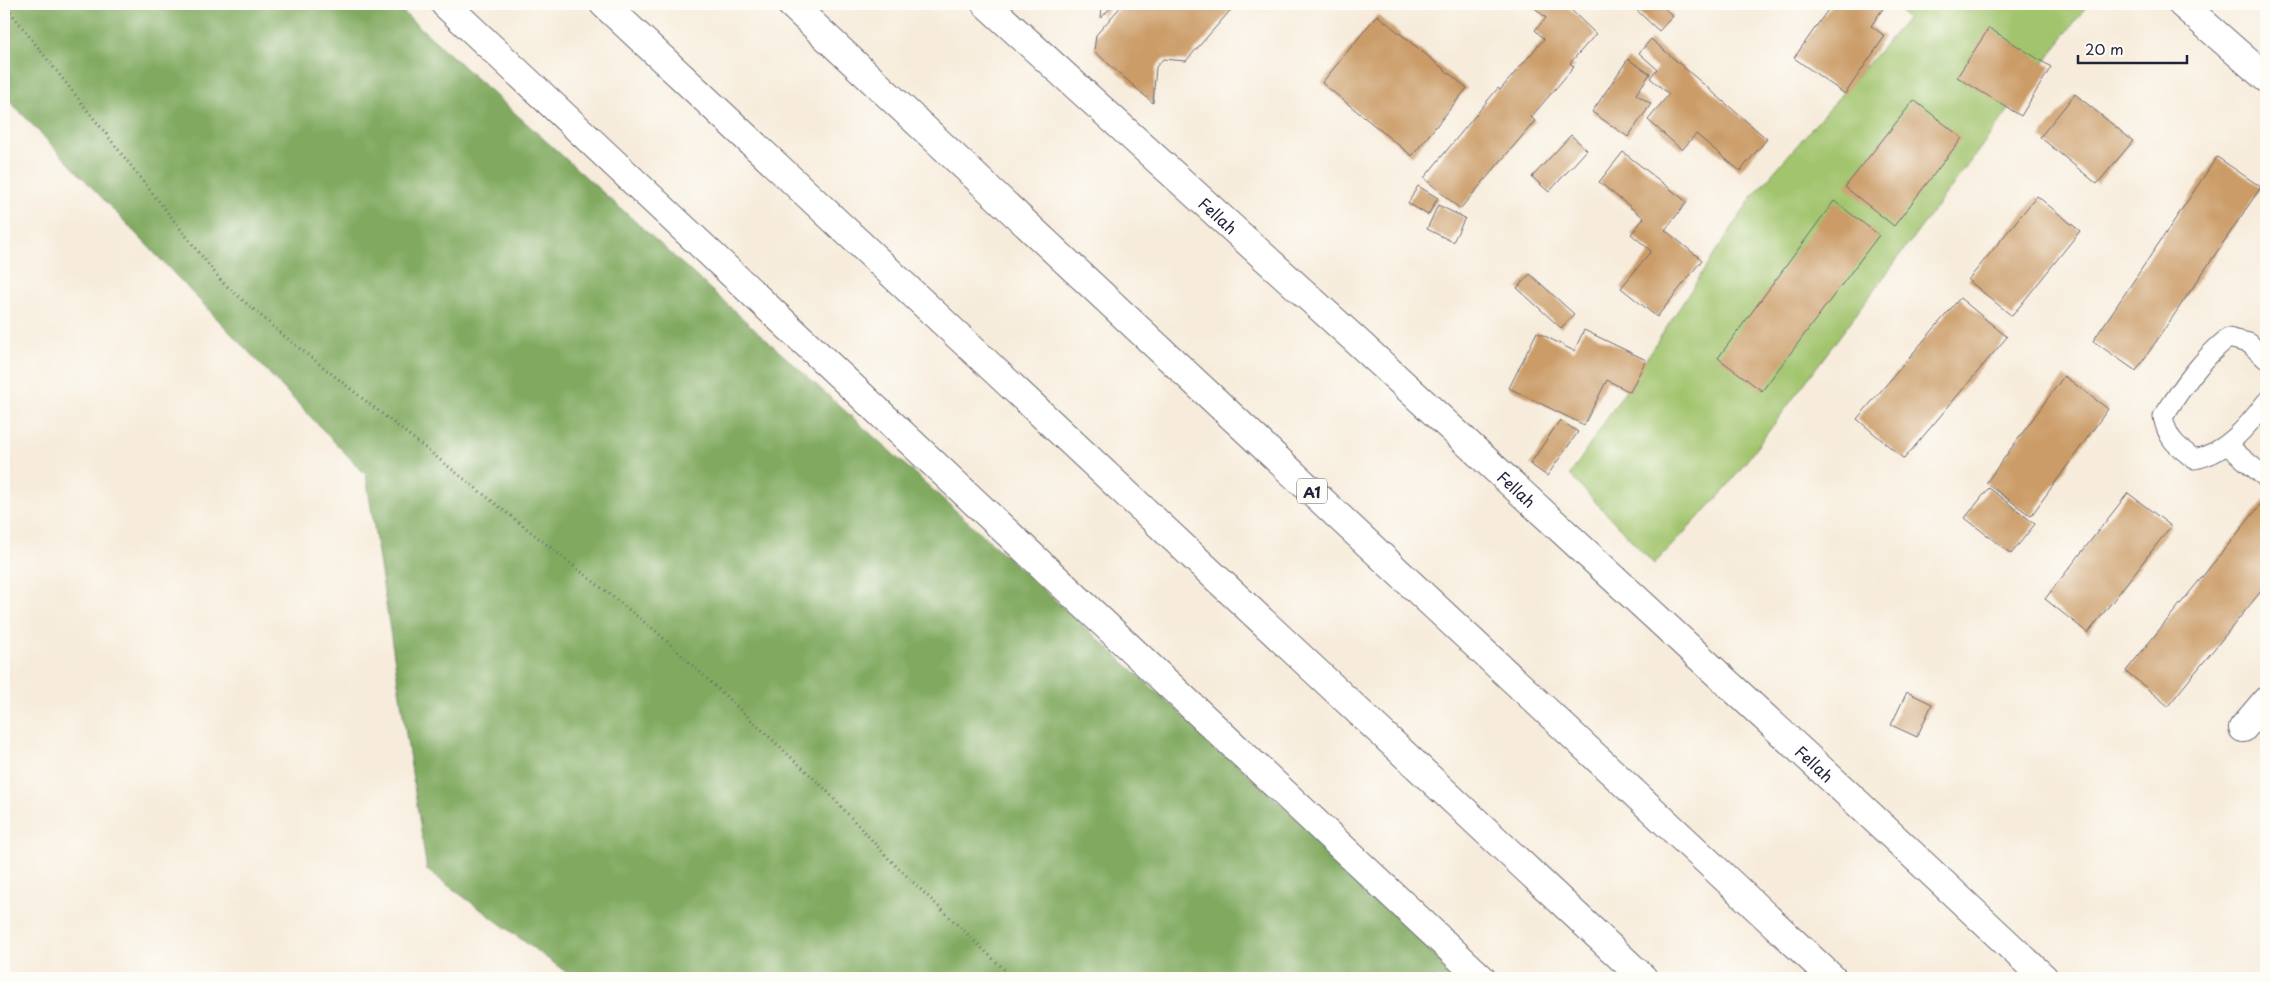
<svg xmlns="http://www.w3.org/2000/svg" width="2270" height="982" viewBox="0 0 2270 982" font-family="'Playpen Sans',sans-serif">
<rect width="100%" height="100%" fill="#fdfcf7"/>
<filter id="ink" filterUnits="userSpaceOnUse"><feTurbulence type="fractalNoise" baseFrequency=".02" numOctaves="2"/><feDisplacementMap in="SourceGraphic" scale="10" xChannelSelector="R" yChannelSelector="G"/><feConvolveMatrix kernelMatrix="1 2 1 2 8 2 1 2 1" color-interpolation-filters="sRGB"/></filter>
<filter id="wash" filterUnits="userSpaceOnUse"><feTurbulence type="fractalNoise" baseFrequency=".0096" numOctaves="4" result="noise"/><feDisplacementMap in="SourceGraphic" scale="20" xChannelSelector="R" yChannelSelector="G"/><feGaussianBlur stdDeviation="1.12" result="paint"/><feColorMatrix in="noise" values="0 0 0 0 0 0 0 0 0 0 0 0 0 0 0 0 0 1.4 0 .05"/><feComposite in="paint" operator="in"/></filter>
<g filter="url(#wash)">
<rect width="100%" height="100%" fill="#f7ecdb"/>
<!-- green -->
<path fill="#a2c46d" stroke="#627354" d="M 1895,4 L 2088,4 L 1724,491 L 1654,564 L 1570,475 L 1752,197 L 1907,19 Z"/>
<!-- forest -->
<path fill="#81aa60" stroke="#52664e" d="M 4,4 L 394,4 L 1474,978 L 574,978 L 427,870 L 366,475 L 4,95 Z"/>
<g id="blocks">
<!-- building -->
<path fill="#cb9c68" d="M 1102,4 L 1114,4 L 1101,18 Z
M 1123,4 L 1236,4 L 1186,61 L 1163,59 L 1156,67 L 1153,103 L 1094,51 L 1096,35 Z
M 1536,4 L 1565,4 L 1596,34 L 1570,63 L 1574,67 L 1531,117 L 1535,121 L 1460,209 L 1424,178 L 1498,88 L 1500,90 L 1544,39 L 1535,30 L 1546,18 L 1534,7 Z
M 1630,4 L 1660,4 L 1673,16 L 1659,31 Z
M 1832,4 L 1879,4 L 1884,7 L 1871,26 L 1885,36 L 1845,94 L 1794,58 Z
M 1377,15 L 1467,88 L 1412,156 L 1322,83 Z
M 1989,28 L 2051,67 L 2021,116 L 1957,77 Z
M 1651,39 L 1767,139 L 1740,171 L 1696,134 L 1682,150 L 1648,120 L 1669,94 L 1650,78 L 1657,69 L 1639,53 Z
M 1628,59 L 1650,74 L 1636,94 L 1651,104 L 1628,137 L 1592,112 Z
M 2075,94 L 2133,141 L 2097,184 L 2040,137 Z
M 1914,100 L 1962,138 L 1894,226 L 1845,187 Z
M 1571,135 L 1587,150 L 1549,192 L 1532,177 Z
M 1623,152 L 1687,202 L 1665,230 L 1702,260 L 1657,317 L 1621,288 L 1651,251 L 1631,234 L 1644,218 L 1599,182 Z
M 2217,157 L 2261,187 L 2136,371 L 2093,341 Z
M 1418,186 L 1438,198 L 1428,215 L 1408,203 Z
M 2037,196 L 2080,231 L 2012,316 L 1968,280 Z
M 1834,201 L 1879,235 L 1762,391 L 1718,358 Z
M 1438,205 L 1465,218 L 1453,242 L 1427,229 Z
M 1530,274 L 1574,314 L 1561,328 L 1517,288 Z
M 1960,298 L 2007,337 L 1904,459 L 1857,419 Z
M 1584,330 L 1646,360 L 1630,392 L 1607,380 L 1584,425 L 1509,388 L 1537,332 L 1574,351 Z
M 2064,376 L 2108,409 L 2031,516 L 1986,483 Z
M 1560,420 L 1578,432 L 1547,476 L 1530,464 Z
M 1989,488 L 2035,524 L 2011,554 L 1965,518 Z
M 2128,493 L 2171,526 L 2088,633 L 2045,599 Z
M 2266,498 L 2266,585 L 2168,706 L 2126,671 Z
M 1907,692 L 1932,704 L 1917,737 L 1891,725 Z"/>
</g>
</g>
<g filter="url(#ink)">
<use href="#blocks" fill-opacity="0" stroke="#6d6973" stroke-width="1"/>
<g fill="none" stroke-linecap="round" stroke-linejoin="round">
<!-- lane casing -->
<g stroke="#6d6973" stroke-width="21">
<path id="lane" d="M 2266,359 L 2249,343 L 2228,338 C 2202,358 2181,389 2163,417 C 2168,440 2176,445 2194,459 C 2225,454 2248,426 2266,402
M 2227,445 L 2266,478"/>
</g>
<!-- street casing -->
<g stroke="#6d6973" stroke-width="30">
<path id="street" d="M 2182,4 L 2266,78
M 2243,728 L 2266,701"/>
</g>
<!-- secondary casing -->
<g stroke="#6d6973" stroke-width="30">
<g id="secondary">
<path d="M 445,4 L 1481,978"/>
<path id="s1" d="M 986,4 L 1361,345 L 1850,796 L 2044,978"/>
</g>
</g>
<!-- highway casing -->
<g stroke="#6d6973" stroke-width="30">
<path id="highway" d="M 604,4 L 1643,978
M 791,4 L 1832,978"/>
</g>
<!-- path -->
<path stroke="#6d6973" stroke-width="3" stroke-dasharray="1 4" stroke-linecap="butt" d="M 4,4 L 223,283 L 284,336 L 657,632 L 824,788 L 889,859 L 1013,978"/>
<!-- lane -->
<use href="#lane" stroke="#fff" stroke-width="19"/>
<!-- street -->
<use href="#street" stroke="#fff" stroke-width="28"/>
<!-- secondary -->
<use href="#secondary" stroke="#fff" stroke-width="28"/>
<!-- highway -->
<use href="#highway" stroke="#fff" stroke-width="28"/>
</g>
</g>
<g text-anchor="middle" dominant-baseline="central" stroke-width="4" stroke-linejoin="round" paint-order="stroke">
<!-- shield labels -->
<rect fill="#fdfcf7" stroke="#646373" stroke-width="1" x="1297" y="478.5" width="30" height="25" rx="4"/>
<g font-size="15" font-weight="bold" fill="#22223b">
<text x="1312" y="491">A1</text>
</g>
<!-- street labels -->
<g font-size="16" fill="#22223b" stroke="#fdfcf7">
<text stroke="none"><textPath href="#s1" startOffset="314">Fellah</textPath></text>
<text stroke="none"><textPath href="#s1" startOffset="719">Fellah</textPath></text>
<text stroke="none"><textPath href="#s1" startOffset="1124">Fellah</textPath></text>
</g>
</g>
<!-- margin -->
<rect width="2270" height="982" fill="none" stroke="#fdfcf7" stroke-width="20"/>
<!-- scale -->
<path d="M2078 55v8h109v-8" fill="none" stroke="#22223b" stroke-width="2.5"/>
<text x="2085" y="55" font-size="15" fill="#22223b" stroke="#fdfcf7" stroke-width="4" paint-order="stroke">20 m</text>
</svg>
